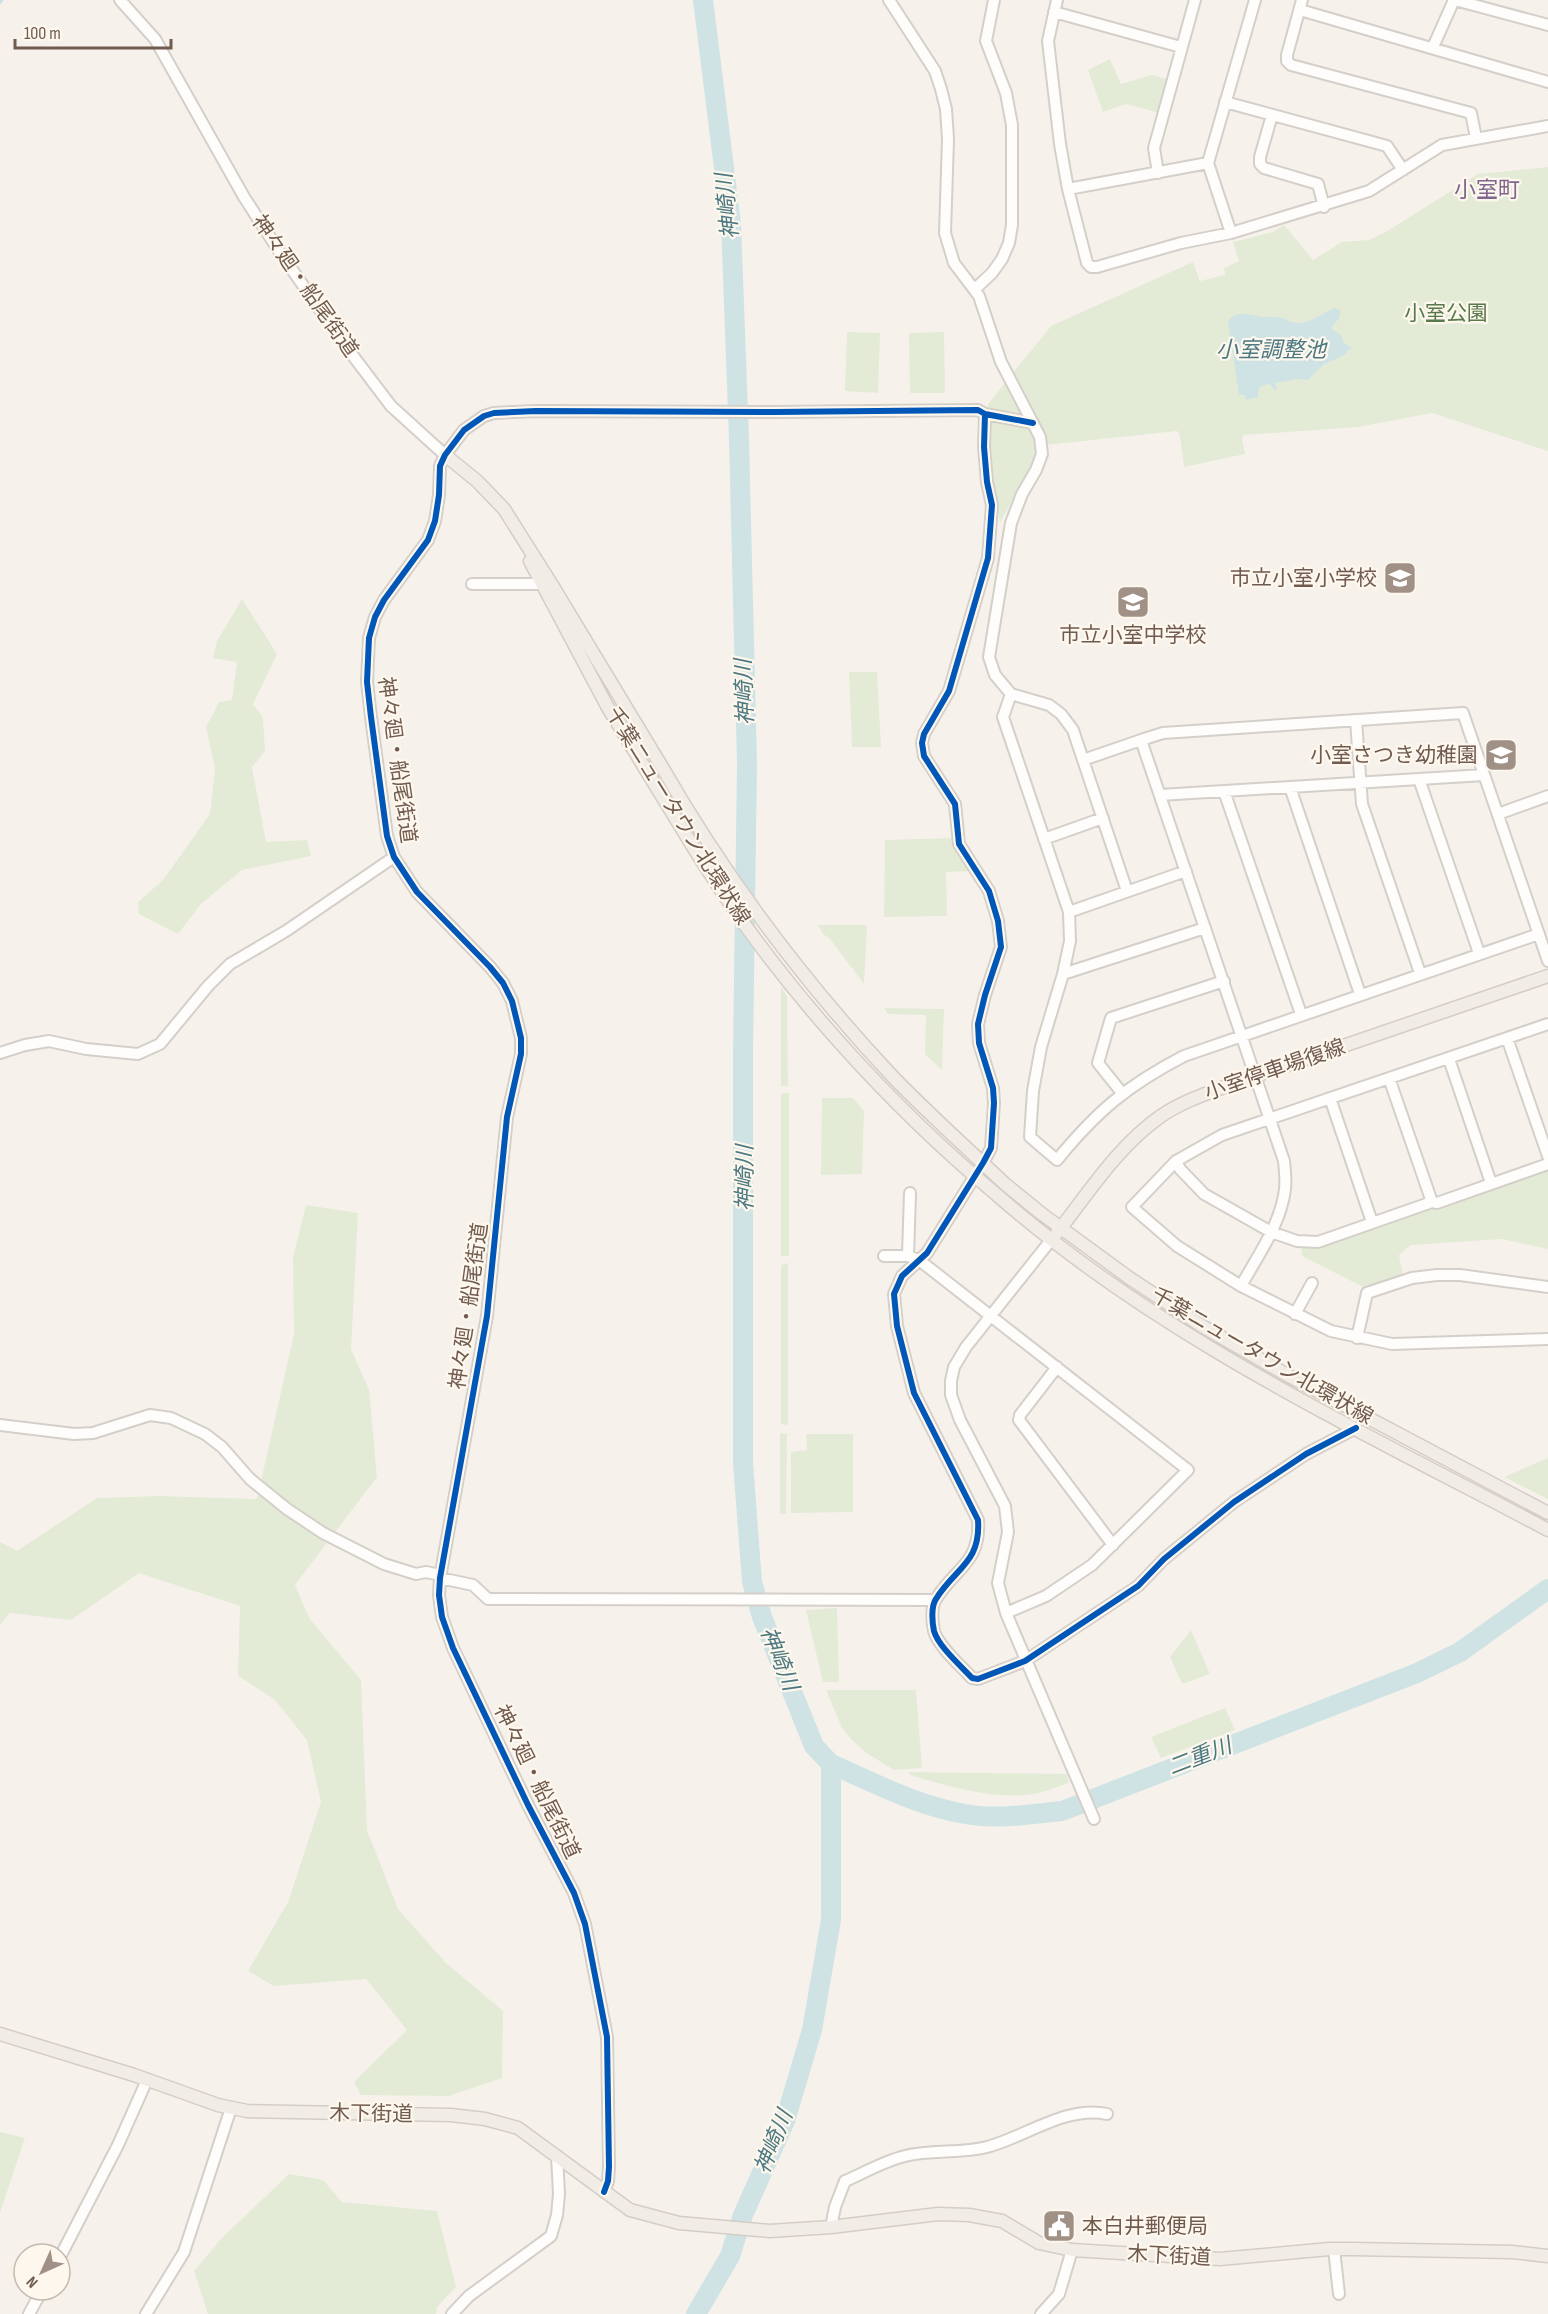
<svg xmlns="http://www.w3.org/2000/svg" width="1548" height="2314" viewBox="0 0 1548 2314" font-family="'Sofia Sans Condensed','Noto Sans JP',sans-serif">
<rect width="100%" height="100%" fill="#f6f2eb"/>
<!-- green -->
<path fill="#e3ebd7" d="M 1110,59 L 1121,84 L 1152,75 L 1169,80 L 1160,113 L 1126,104 L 1103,112 L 1088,70 Z
M 1548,167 L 1548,451 L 1432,413 L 1358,427 L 1244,435 L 1242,439 L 1245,454 L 1184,467 L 1180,436 L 1177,431 L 1037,446 L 1031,465 L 1000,523 L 993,477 L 988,404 L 1051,326 L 1193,262 L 1200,281 L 1225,275 L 1224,268 L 1239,261 L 1233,242 L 1273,232 L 1284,225 L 1313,260 L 1342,242 L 1369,240 L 1389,230 L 1478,174 Z
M 847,332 L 880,333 L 878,393 L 845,391 Z
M 944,332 L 945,393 L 910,393 L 909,333 Z
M 242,599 L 277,654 L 253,704 L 263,718 L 265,751 L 252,767 L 266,842 L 307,840 L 311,856 L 242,870 L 201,904 L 178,934 L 139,914 L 138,902 L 163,880 L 210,814 L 215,769 L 206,727 L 219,702 L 232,700 L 237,662 L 213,658 L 217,641 Z
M 849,672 L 877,672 L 881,747 L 852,747 Z
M 953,838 L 957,853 L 971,871 L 946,872 L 947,916 L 884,917 L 885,840 Z
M 818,925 L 867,925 L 864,984 L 830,939 L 823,934 Z
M 781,987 L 787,996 L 788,1086 L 781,1086 Z
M 884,1008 L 944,1009 L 942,1070 L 925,1054 L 926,1015 L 888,1014 Z
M 783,1093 L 789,1093 L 789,1256 L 781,1256 L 781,1095 Z
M 822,1098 L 853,1098 L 864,1111 L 862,1174 L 821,1175 Z
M 1548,1168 L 1548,1249 L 1502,1239 L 1411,1245 L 1399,1255 L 1403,1276 L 1365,1288 L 1302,1256 L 1301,1246 Z
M 306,1205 L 358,1213 L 351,1349 L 369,1390 L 377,1477 L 295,1585 L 309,1618 L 361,1680 L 367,1830 L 398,1909 L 446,1963 L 503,2011 L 502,2078 L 449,2096 L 361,2095 L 354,2082 L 407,2030 L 366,1979 L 274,1986 L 248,1971 L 288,1902 L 321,1802 L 307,1740 L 274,1699 L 238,1676 L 240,1606 L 139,1573 L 71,1620 L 10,1613 L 0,1625 L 0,1542 L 17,1551 L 97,1498 L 159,1496 L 257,1499 L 294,1334 L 293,1258 Z
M 788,1263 L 788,1425 L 781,1424 L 781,1265 Z
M 780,1433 L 787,1434 L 786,1514 L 780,1514 Z
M 806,1434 L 853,1434 L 853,1512 L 791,1513 L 791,1452 L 807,1450 Z
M 1548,1458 L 1548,1499 L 1504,1477 Z
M 837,1608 L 839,1682 L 823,1682 L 806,1610 Z
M 1191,1630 L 1210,1674 L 1182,1684 L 1170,1657 Z
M 826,1690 L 916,1690 L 922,1768 L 894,1770 L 865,1752 L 851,1739 L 842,1728 Z
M 1225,1708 L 1235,1730 L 1161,1758 L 1151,1737 Z
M 909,1772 L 1067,1774 L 1069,1783 C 1058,1786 1046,1792 1034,1794 C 994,1800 947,1786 910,1775 Z
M 0,2132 L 25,2138 L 0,2213 Z
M 289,2174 L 323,2180 L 342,2202 L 437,2211 L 456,2287 L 437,2307 L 436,2314 L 208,2314 L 194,2271 L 221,2239 Z"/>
<!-- water -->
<path fill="#cfe3e4" d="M 1335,308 L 1340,310 L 1340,317 L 1331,328 L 1342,336 L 1343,342 L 1352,348 L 1347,351 L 1346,354 L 1323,365 L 1308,380 L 1298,379 L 1275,383 L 1277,389 L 1275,391 L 1270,384 L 1261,386 L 1258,391 L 1258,397 L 1246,400 L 1245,395 L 1239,395 L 1228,321 C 1239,309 1248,315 1263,317 C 1269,317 1275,316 1282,318 C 1286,319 1291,322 1295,323 C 1307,325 1325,312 1335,308 Z"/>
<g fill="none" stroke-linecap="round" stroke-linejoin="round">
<!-- stream -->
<path stroke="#cfe3e4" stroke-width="3" d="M 0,3 L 2,0"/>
<!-- river -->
<path stroke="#cfe3e4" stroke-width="20" d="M 831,1764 C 874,1783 918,1806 965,1814 C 997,1820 1031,1814 1062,1811 L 1417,1673 L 1460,1652 L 1548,1589
M 696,2314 L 730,2256 L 743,2215 L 785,2121 L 812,2030 L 831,1920 L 831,1764 L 814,1746 L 762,1617 L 752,1582 L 743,1463 L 743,1051 L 747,764 L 739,439 L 731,224 L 703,0"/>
<!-- minor casing -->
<g stroke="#d5cfc9" stroke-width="14">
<path id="minor" d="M 120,0 L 155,39 L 244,197 L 279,251 L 344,344 L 391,406 L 445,455
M 889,0 L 935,71 L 941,89 L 946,109 L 948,139 L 945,233 L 954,263 L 979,296 L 1001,362 L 1040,437 L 1042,454 L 1036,470 L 1022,494 L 1011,523 L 989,657 L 995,675 L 1011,694 L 1049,705 L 1061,714 L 1073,730 L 1127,891
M 1057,0 L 1048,41 L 1060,144 L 1068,189 L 1087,263 L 1091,267 L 1097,267 L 1181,243 L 1231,233 L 1369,191 L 1442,145 L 1548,126
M 1302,0 L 1287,55 L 1287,61 L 1291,65 L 1471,113 L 1476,138
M 1455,0 L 1548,25
M 1300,10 L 1548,82
M 1054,12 L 1181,47
M 1433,47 L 1454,0
M 1225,102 L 1387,146 L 1403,170
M 1272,115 L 1260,157 L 1260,164 L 1264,168 L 1318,184 L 1324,207
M 1158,173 L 1154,148 L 1195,0
M 1068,189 L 1208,163
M 1231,233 L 1208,163 L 1255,0
M 975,289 L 992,273 L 1002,259 L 1009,243 L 1012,225 L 1012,125 L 1006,93 L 986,41 L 994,0
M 985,414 L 984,447 L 987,482 L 992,505 L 988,558 L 949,691 L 924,734 L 922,743 L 924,756 L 955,804 L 959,844 L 989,891 L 998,921 L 1001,947 L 985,995 L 978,1024 L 979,1043 L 993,1088 L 994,1103 L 991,1148 L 983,1163 L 927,1253 L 902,1276 L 894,1294 L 897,1326 L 914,1393 L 978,1520 C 981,1563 955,1568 936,1599 C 931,1606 932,1622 934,1631 C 938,1646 961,1666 972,1678 L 978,1679 L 1025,1661 L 1138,1586 L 1164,1559 L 1234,1502 L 1306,1454 L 1356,1428
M 472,584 L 541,584
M 1011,694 L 1003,717 L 1069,912 L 1070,941 L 1063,974 L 1041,1047 L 1033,1091 L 1030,1137 L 1057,1160 C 1097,1111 1128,1085 1184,1056 L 1539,934
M 1356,720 L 1362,804 L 1420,973
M 1141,740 L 1163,733 L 1463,713 L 1548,961
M 1083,760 L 1141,740 L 1284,1161 C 1285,1170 1286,1180 1285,1189 C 1281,1224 1258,1255 1241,1286
M 1419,779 L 1484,775
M 1290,787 L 1360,994
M 1224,791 L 1301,1014
M 1160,795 L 1419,779 L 1479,953
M 1498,814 L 1548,796
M 1044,839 L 1103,818
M 1069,912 L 1186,871
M 1063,974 L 1205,928
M 1548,1024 L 1222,1135 L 1176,1161 L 1132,1207 L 1177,1246 L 1241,1286 L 1331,1331 L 1392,1344 L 1548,1339
M 1507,1038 L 1548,1156
M 0,1053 L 25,1045 L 49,1041 L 86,1049 L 138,1054 L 160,1044 L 208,986 L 230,964 L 286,931 L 394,857
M 1449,1059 L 1491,1183
M 1389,1078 L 1432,1202
M 1122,1093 L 1098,1063 L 1111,1018 L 1224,981
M 1330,1098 L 1372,1222
M 1176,1161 L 1180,1169 L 1204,1194 L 1271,1232 L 1297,1241 L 1318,1242 L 1432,1202 L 1437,1203 L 1548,1164
M 1051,1240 L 966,1347 L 954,1367 L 951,1381 L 951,1395 L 960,1420 L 1005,1506 L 1008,1532 L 998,1583 L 1006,1613 L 1094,1819
M 884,1256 L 908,1256 L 919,1260 L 1188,1470 L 1092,1565 L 1046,1596 L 1006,1613
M 908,1256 L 910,1193
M 1295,1314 L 1312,1283
M 1357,1338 L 1367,1293 L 1412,1278 L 1437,1275 L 1460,1275 L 1548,1287
M 1057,1367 L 1020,1415 L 1019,1420 L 1113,1545
M 0,1425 L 74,1434 L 93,1433 L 150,1415 L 171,1418 L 205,1434 L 222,1447 L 250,1479 L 287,1509 L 323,1533 L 384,1564 L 416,1574 L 426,1572 L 440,1575
M 440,1578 L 473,1585 L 488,1599 L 935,1600
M 604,2192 L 608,2181 L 609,2167 L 607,2037 L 585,1924 L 574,1893 L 528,1805 L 453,1648 L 442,1617 L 439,1595 L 440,1578 L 487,1316 L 507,1117 L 521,1054 L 521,1038 L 512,1001 L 503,983 L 490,967 L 417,892 L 394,857 L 387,836 L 371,717 L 367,682 L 369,638 L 375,617 L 384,600 L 428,540 L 435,521 L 439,495 L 440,466 L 445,455 L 464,430 L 484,416 L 494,413 L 536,411 L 775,412 L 978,410 L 985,414 L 1033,423
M 831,2227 L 835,2207 L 845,2181 C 864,2173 884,2161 905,2156 C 932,2149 960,2154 987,2147 C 1025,2137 1067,2105 1107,2114
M 1334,2249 L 1339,2294
M 60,2257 L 118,2145 L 147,2080
M 29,2314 L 42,2290
M 146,2314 L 184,2252 L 231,2108
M 452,2314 L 469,2296 L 551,2236 L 557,2215 L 559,2194 L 557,2156
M 1041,2314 L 1059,2294 L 1072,2250"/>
</g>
<!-- major casing -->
<g stroke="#d4cdc7" stroke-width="15">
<path id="major" d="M 445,455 L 477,481 L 504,509 L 552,585 L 662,767
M 530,561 L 607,706 L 649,775
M 1005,1184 L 1042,1214 L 1128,1277 L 1202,1326 L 1289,1376 L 1548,1513
M 997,1195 C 1160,1338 1358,1429 1548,1530
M 1057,1233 C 1089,1192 1118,1146 1161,1116 C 1183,1101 1208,1093 1232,1084 L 1548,976
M 0,2034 L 134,2075 L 218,2105 L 247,2111 L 451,2115 L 485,2119 L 518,2128 L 630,2210 L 679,2223 L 770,2231 L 831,2227 L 938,2214 L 969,2215 L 1002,2221 L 1039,2243 L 1072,2250 L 1220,2259 L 1329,2249 L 1353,2249 L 1512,2252 L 1548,2256"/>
</g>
<!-- minor -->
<use href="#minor" stroke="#fefdfc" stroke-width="10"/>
<!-- major -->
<use href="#major" stroke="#f1ede6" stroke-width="12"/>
<!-- major-bridge casing -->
<g stroke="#d4cdc7" stroke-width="15" stroke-linecap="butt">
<path id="major-bridge" d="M 662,767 C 727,880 804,982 893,1077 C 929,1114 968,1149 1005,1184
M 649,775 C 669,807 688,840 709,872 C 784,989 890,1106 997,1195"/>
</g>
<!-- major-bridge -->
<use href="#major-bridge" stroke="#f1ede6" stroke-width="12"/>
<!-- cycleway casing -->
<g stroke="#fdf7ed" stroke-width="10">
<path id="cycleway" d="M 985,414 L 984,447 L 987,482 L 992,505 L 988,558 L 949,691 L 924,734 L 922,743 L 924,756 L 955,804 L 959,844 L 989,891 L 998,921 L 1001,947 L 985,995 L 978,1024 L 979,1043 L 993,1088 L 994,1103 L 991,1148 L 983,1163 L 927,1253 L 902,1276 L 894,1294 L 897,1326 L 914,1393 L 978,1520 C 981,1563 955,1568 936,1599 C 931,1606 932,1622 934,1631 C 938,1646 961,1666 972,1678 L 978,1679 L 1025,1661 L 1138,1586 L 1164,1559 L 1234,1502 L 1306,1454 L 1356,1428
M 604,2192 L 608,2181 L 609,2167 L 607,2037 L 585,1924 L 574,1893 L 528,1805 L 453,1648 L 442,1617 L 439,1595 L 440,1578 L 487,1316 L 507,1117 L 521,1054 L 521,1038 L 512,1001 L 503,983 L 490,967 L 417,892 L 394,857 L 387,836 L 371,717 L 367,682 L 369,638 L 375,617 L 384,600 L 428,540 L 435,521 L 439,495 L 440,466 L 445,455 L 464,430 L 484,416 L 494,413 L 536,411 L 775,412 L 978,410 L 985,414 L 1033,423"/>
</g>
<!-- cycleway -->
<use href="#cycleway" stroke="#0057b8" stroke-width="6"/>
</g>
<!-- icons -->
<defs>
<g id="school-square" transform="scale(1.725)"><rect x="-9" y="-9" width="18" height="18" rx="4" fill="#a09085" stroke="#fdf7ed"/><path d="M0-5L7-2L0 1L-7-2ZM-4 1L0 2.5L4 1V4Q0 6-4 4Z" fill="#fff"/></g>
<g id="civic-square" transform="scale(1.725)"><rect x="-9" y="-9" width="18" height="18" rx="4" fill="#a09085" stroke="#fdf7ed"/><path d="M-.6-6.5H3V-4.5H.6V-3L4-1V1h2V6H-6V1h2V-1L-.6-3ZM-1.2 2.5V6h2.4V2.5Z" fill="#fff"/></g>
</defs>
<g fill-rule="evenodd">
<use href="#school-square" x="1400" y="578"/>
<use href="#school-square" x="1133" y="602"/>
<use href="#school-square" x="1501" y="755"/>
<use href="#civic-square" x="1059" y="2226"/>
</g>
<g text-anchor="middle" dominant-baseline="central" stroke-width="4.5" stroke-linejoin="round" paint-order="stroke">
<!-- street labels -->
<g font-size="21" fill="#715b4e" stroke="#fdf7ed">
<text transform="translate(305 286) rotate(55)">神々廻・船尾街道</text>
<text transform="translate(397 760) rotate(82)">神々廻・船尾街道</text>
<text transform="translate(678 816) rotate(58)">千葉ニュータウン北環状線</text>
<text transform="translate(1275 1070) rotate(-19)">小室停車場復線</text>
<text transform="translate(469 1306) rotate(-82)">神々廻・船尾街道</text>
<text transform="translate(1262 1356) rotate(30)">千葉ニュータウン北環状線</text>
<text transform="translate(537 1782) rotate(64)">神々廻・船尾街道</text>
<text transform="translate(371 2114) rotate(1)">木下街道</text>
<text transform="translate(1169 2256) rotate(3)">木下街道</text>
</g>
<!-- park labels -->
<g font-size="21" fill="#587a4b" stroke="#fdf7ed">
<text x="1446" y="313">小室公園</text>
</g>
<!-- poi labels -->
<g font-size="21" fill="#715b4e" stroke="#fdf7ed" text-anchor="end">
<text x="1377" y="578">市立小室小学校</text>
<text x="1133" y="635" text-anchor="middle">市立小室中学校</text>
<text x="1478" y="755">小室さつき幼稚園</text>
<text x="1082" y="2226" text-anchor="start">本白井郵便局</text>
</g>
<!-- neighbourhood labels -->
<g font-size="22" fill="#80668c" stroke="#fdf7ed">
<text x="1487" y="190">小室町</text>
</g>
<!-- water labels -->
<g font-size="22" font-style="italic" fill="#4b7881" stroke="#fdf7ed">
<text transform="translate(728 206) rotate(-96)">神崎川</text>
<text x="1271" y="350">小室調整池</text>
<text transform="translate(745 692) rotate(-92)">神崎川</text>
<text transform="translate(745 1178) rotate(-90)">神崎川</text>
<text transform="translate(779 1659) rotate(68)">神崎川</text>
<text transform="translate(1200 1757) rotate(-21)">二重川</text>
<text transform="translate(774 2142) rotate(-68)">神崎川</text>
</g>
</g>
<!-- north arrow -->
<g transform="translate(42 2272) rotate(225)"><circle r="28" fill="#fdf7ed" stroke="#c5b9ad" stroke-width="1.5"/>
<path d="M0-4.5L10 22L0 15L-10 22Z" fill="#a09085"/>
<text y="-9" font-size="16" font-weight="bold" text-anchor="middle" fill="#715b4e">N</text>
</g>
<!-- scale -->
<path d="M15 39v9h156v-9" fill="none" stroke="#715b4e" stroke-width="3"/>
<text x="24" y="39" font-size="18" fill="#715b4e" stroke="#fdf7ed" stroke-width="4.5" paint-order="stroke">100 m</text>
</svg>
